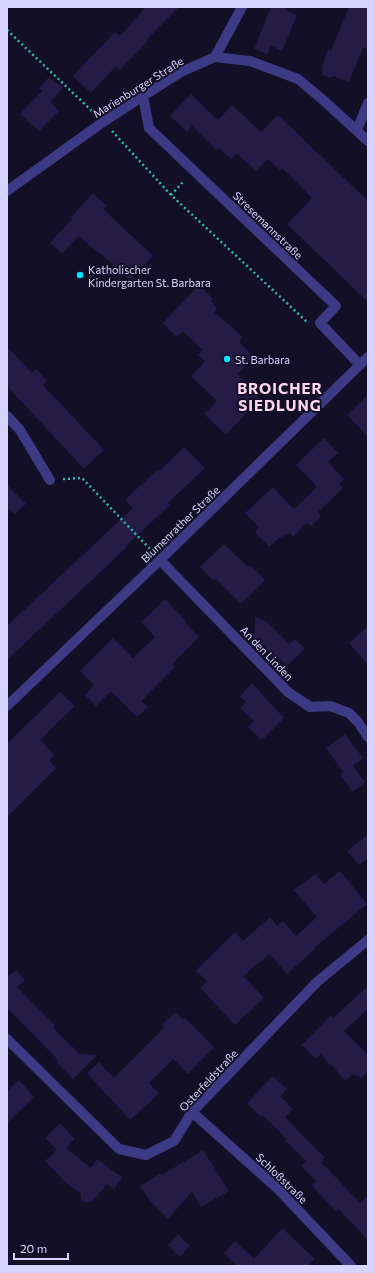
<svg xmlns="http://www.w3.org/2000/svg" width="375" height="1273" viewBox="0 0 375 1273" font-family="Commissioner,sans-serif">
<rect width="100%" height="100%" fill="#130f26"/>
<!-- building -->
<path fill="#241b47" d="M 146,7 L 179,7 L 147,39 L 148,41 L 120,70 L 116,66 L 91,93 L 73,76 L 115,32 L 120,36 Z
M 271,7 L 287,7 L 286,10 L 297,15 L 282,51 L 271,46 L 267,54 L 254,49 Z
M 349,7 L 368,7 L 368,49 L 363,47 L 349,82 L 333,76 L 330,78 L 323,75 L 322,66 L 328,50 L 331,51 Z
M 49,77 L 63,88 L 50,102 L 59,111 L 39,131 L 20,114 L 42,91 L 39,88 Z
M 191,94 L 218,120 L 232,105 L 261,132 L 278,115 L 368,201 L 368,302 L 287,224 L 312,198 L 282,168 L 280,170 L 268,159 L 256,171 L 237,153 L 231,159 L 218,148 L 216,150 L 192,126 L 187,132 L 170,116 Z
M 93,193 L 107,206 L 103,209 L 153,256 L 130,280 L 111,265 L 113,264 L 78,236 L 62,254 L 50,243 L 73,218 L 71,217 Z
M 199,285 L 213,299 L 211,301 L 217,309 L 214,312 L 243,337 L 239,342 L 254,357 L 237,374 L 254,390 L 254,393 L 259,396 L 254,401 L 256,403 L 226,435 L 204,414 L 217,401 L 191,376 L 205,361 L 198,355 L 203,350 L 183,331 L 177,337 L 169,330 L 163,323 Z
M 7,347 L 32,373 L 36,369 L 47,381 L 43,385 L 104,450 L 84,469 L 7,386 Z
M 368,395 L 368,437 L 347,415 Z
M 324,438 L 338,453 L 328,462 L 344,479 L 339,484 L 343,488 L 318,512 L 321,516 L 311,526 L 307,523 L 293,537 L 290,533 L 279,538 L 269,547 L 255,532 L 259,527 L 245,513 L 273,487 L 294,509 L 317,487 L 296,465 Z
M 184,447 L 205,468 L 168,503 L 170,505 L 126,546 L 127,547 L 7,660 L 7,626 L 133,508 L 125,500 L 158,469 L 159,471 Z
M 7,485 L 26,504 L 15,514 L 7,507 Z
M 224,544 L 248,567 L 250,565 L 265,580 L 241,604 L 216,579 L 214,581 L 200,567 Z
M 165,599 L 185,620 L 184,621 L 199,637 L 172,664 L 175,667 L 141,701 L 148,707 L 137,717 L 111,691 L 96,706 L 85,695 L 94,685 L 80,671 L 113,638 L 133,658 L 155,637 L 141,622 Z
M 255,617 L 266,621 L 289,644 L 295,639 L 305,649 L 287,666 L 278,657 L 273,662 L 250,638 L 255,633 Z
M 368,626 L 368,665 L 349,643 Z
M 252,683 L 284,718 L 262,740 L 248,727 L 254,721 L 240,708 L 246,702 L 240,696 Z
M 60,692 L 75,706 L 40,740 L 54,755 L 49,760 L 56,768 L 7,817 L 7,744 Z
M 345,734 L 363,758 L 353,766 L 365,782 L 353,792 L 340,774 L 343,772 L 326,748 Z
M 368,835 L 368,858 L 359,865 L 347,851 Z
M 340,871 L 367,904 L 314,948 L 315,949 L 287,974 L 270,954 L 243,976 L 264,998 L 235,1025 L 200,988 L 207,982 L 196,970 L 235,932 L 243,941 L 270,917 L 277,926 L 283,921 L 296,936 L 317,917 L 294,890 L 315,874 L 324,884 Z
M 16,970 L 25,980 L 17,987 L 55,1025 L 53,1028 L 80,1054 L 97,1055 L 73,1079 L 56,1062 L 58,1060 L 7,1008 L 7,977 Z
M 368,986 L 368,1009 L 344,1031 L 368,1055 L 368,1071 L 361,1078 L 353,1074 L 345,1081 L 331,1064 L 330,1065 L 321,1054 L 316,1059 L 302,1045 L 330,1016 L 333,1018 Z
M 175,1012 L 183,1020 L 185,1018 L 214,1047 L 188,1074 L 173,1059 L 149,1083 L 159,1094 L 130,1120 L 87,1073 L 99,1062 L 114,1078 L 164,1028 L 162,1025 Z
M 273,1076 L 287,1089 L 280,1096 L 293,1109 L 285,1117 L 325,1158 L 321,1162 L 360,1203 L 368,1196 L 368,1240 L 338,1209 L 336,1211 L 311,1185 L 316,1181 L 301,1166 L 306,1161 L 285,1140 L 287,1139 L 262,1115 L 261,1117 L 247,1103 Z
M 19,1080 L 34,1097 L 7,1123 L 7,1091 Z
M 60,1123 L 75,1139 L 66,1148 L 91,1168 L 97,1159 L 122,1177 L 114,1189 L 107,1184 L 93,1201 L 87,1203 L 81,1200 L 81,1194 L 66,1183 L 45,1161 L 57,1150 L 45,1138 Z
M 203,1150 L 229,1191 L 201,1207 L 192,1192 L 168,1219 L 151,1202 L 140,1186 L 161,1173 L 162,1175 Z
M 282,1228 L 315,1259 L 308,1266 L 237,1266 L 224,1253 L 235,1241 L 254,1259 Z
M 178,1234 L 190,1246 L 180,1257 L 168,1245 Z"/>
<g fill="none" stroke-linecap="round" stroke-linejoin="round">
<!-- path -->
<path stroke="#2fb8b0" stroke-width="2.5" stroke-dasharray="2 3" stroke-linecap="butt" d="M 7,30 L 93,112
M 112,131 L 171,195 L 306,321 L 308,321
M 171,195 L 184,181
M 63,479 L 82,478 L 151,550"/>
<!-- minor -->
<path stroke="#3d3a85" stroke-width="10" d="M 215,57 L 242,7
M 143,96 L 149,128 L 336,306 L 320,323 L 360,365
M 357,130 L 368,103
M 7,191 L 103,122 L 143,96 L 181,72 L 215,57 L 250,61 L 298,79 L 322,99 L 368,141
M 7,416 L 20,430 L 50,480
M 160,560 L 288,692 L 310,707 L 330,706 L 349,713 L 358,722 L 368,737
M 7,706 L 160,560 L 368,357
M 7,1039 L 119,1149 L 146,1155 L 174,1141 L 192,1112 L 317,982 L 368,940
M 192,1112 L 278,1189 L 351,1266"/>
</g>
<!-- markers -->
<g fill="#00e5ff" stroke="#130f26" stroke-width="1.5">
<circle cx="80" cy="275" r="4"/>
<circle cx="227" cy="359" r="4"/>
</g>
<g text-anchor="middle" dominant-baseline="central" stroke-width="4" stroke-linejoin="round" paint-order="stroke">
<!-- street labels -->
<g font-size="11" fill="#d9d4ff" stroke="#130f26">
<text transform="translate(138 87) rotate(-32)">Marienburger Straße</text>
<text transform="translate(268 225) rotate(44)">Stresemannstraße</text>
<text transform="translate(180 524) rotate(-44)">Blumenrather Straße</text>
<text transform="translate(267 653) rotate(46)">An den Linden</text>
<text transform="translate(208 1080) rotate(-47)">Osterfeldstraße</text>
<text transform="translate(282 1178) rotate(44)">Schloßstraße</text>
</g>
<!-- poi labels -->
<g font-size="11" fill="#d9d4ff" stroke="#130f26" text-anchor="start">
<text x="88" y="269">Katholischer<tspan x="88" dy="13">Kindergarten St. Barbara</tspan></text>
<text x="235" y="359">St. Barbara</text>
</g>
<!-- district labels -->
<g font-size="15" font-weight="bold" letter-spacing="1" fill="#ffd6f0" stroke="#130f26">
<text x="280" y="388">BROICHER<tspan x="280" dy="17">SIEDLUNG</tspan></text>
</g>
</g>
<!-- border -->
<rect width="375" height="1273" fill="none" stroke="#d9d4ff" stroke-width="16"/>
<!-- scale -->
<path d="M14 1253v6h54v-6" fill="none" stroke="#d9d4ff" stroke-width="2"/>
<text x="20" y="1253" font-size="12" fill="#d9d4ff" stroke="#130f26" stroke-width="3" paint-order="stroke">20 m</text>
</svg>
